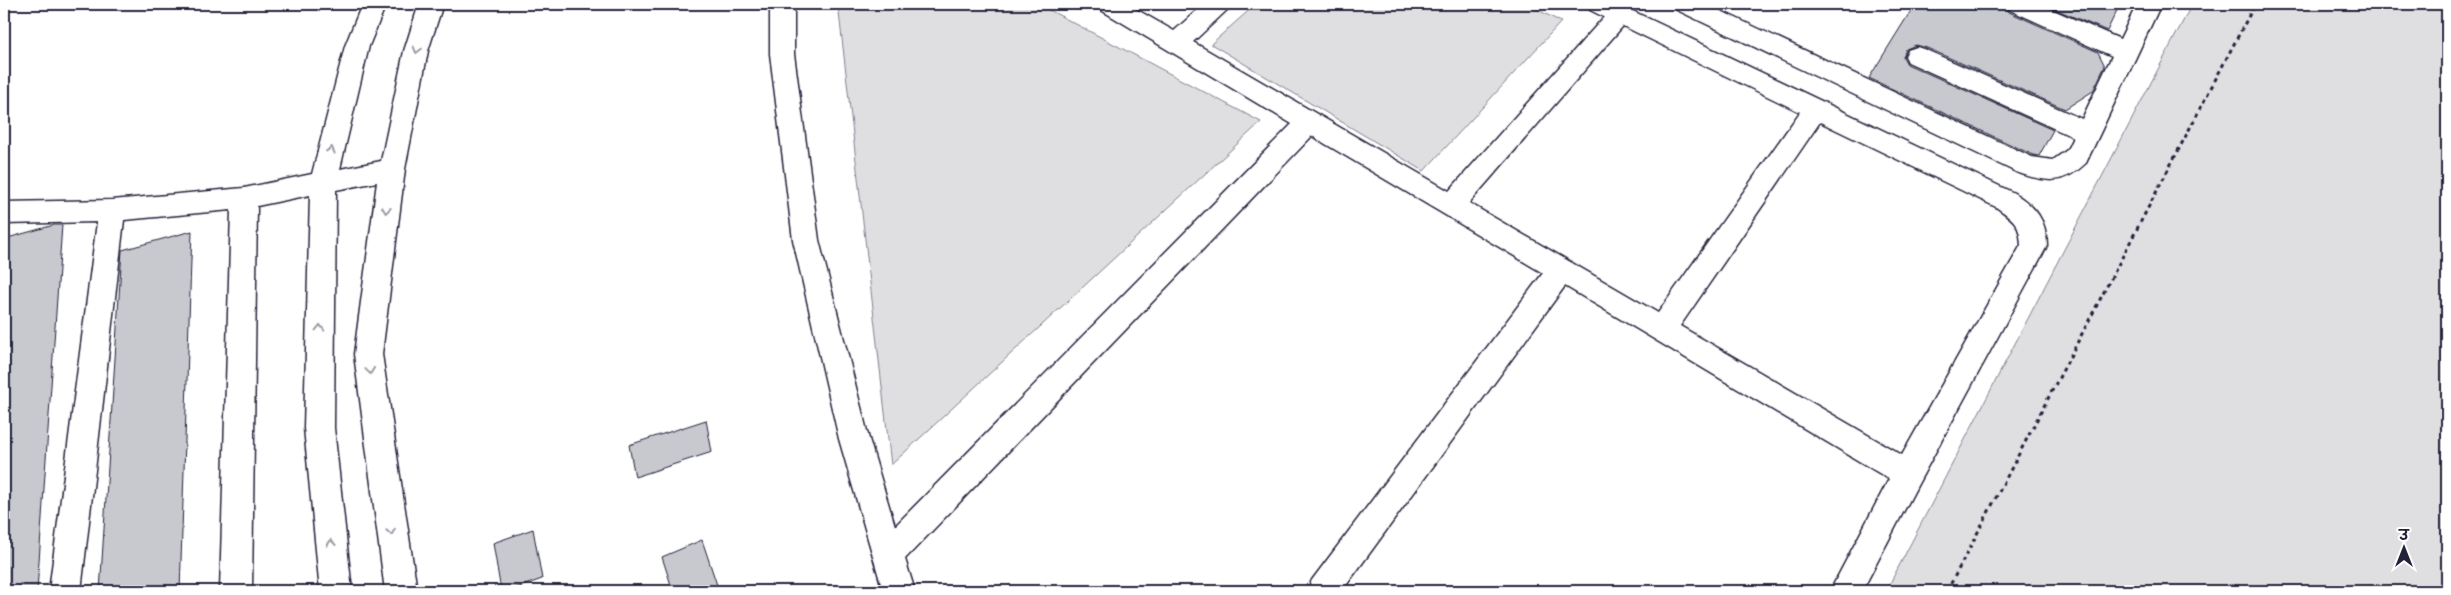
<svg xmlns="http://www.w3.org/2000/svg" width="2451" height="595" viewBox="0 0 2451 595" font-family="'Patrick Hand','Playpen Sans Deva',sans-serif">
<rect width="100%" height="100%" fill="#fff"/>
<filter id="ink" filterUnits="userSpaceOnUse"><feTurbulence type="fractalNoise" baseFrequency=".02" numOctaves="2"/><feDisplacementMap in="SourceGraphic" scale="10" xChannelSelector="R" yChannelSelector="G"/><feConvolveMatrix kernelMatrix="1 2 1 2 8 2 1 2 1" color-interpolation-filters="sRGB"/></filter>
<g filter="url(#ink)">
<!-- green -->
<path fill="#dfdfe2" stroke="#80808e" d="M 838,4 L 1038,4 L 1261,122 L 891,465 Z
M 1256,4 L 1527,4 L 1561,22 L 1424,171 L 1211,44 Z
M 2192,4 L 2447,4 L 2447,591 L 1886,591 Z"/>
<!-- building -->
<path fill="#c8c8cf" stroke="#22223b" d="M 1915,4 L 2004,4 L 2009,12 L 2098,52 L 2105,66 L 2093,91 L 2065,109 L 1927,48 L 1916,45 L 1906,49 L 1903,57 L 1907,64 L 2053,130 L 2039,156 L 2033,155 L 1869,78 Z
M 2043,4 L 2120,4 L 2107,31 Z
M 54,225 L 62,225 L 37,591 L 4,591 L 4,239 Z
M 192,231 L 180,591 L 100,591 L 122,250 Z
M 706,420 L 712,452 L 635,477 L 629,445 Z
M 533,529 L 542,579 L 508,591 L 501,591 L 493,543 Z
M 702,540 L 719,591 L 673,591 L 662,557 Z"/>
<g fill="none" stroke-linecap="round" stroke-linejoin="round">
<!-- minor casing -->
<g stroke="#22223b" stroke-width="3">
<path id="minor" d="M 362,4 L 386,4 L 369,46 L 340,169 L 381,161 L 404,51 L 419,4 L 443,4 L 428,51 L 405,169 L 382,354 L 417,591 L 385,591 L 354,354 L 377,182 L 336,190 L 334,428 L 352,591 L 320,591 L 304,428 L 310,195 L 257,206 L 252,591 L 220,591 L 231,210 L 124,220 L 81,591 L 49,591 L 97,222 L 4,224 L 4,202 L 112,200 L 244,188 L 312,174 L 345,46 Z
M 770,4 L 794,4 L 794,54 L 819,240 L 869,439 L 895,526 L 1292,124 L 1101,10 L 1097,4 L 1127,4 L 1174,31 L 1204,4 L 1231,4 L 1227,10 L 1193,42 L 1449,191 L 1604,17 L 1590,10 L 1586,4 L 1618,4 L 2014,193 C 2035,206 2047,220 2047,246 L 1918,484 L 1862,591 L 1830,591 L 1889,479 L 1565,286 L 1342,591 L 1307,591 L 1312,580 L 1543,273 L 1312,136 L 905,559 L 915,591 L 883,591 L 839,439 L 793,240 L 770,54 ZM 1623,26 L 1800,112 L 1658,313 L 1469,203 ZM 1820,122 L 1996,207 C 2013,219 2020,223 2021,245 L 1902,455 L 1680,326 Z
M 1673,4 L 1706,4 L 2032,157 L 2053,160 L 2067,150 L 2073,137 L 1908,62 L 1905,56 L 1908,50 L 1917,47 L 1926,50 L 2082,119 L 2112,56 L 2010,10 L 2006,4 L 2039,4 L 2120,39 L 2137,4 L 2161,4 L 2086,163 C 2062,186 2045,182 2016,172 L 1677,10 Z"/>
</g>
<!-- path -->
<path stroke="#22223b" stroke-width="3" stroke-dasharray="4 4" stroke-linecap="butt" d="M 1947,591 L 2255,4"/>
<!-- minor -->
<use href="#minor" fill="#fff" fill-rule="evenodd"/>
</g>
<!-- one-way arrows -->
<defs><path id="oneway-chevron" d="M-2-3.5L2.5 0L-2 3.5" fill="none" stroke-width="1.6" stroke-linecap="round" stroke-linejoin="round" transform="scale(1.25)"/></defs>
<g stroke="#9c9ca7">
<use href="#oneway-chevron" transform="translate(417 50) rotate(105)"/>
<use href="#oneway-chevron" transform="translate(331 150) rotate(-76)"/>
<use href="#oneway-chevron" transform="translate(386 210) rotate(97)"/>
<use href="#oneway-chevron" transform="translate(320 328) rotate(-89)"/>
<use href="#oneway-chevron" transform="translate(370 371) rotate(82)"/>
<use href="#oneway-chevron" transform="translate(391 532) rotate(81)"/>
<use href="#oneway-chevron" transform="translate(331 543) rotate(-96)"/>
</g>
</g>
<!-- margin -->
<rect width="2451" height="595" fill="none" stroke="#fff" stroke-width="20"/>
<rect x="10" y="10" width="2431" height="575" fill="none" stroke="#22223b" stroke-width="2" filter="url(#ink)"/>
<!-- north arrow -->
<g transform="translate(2404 548)" stroke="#ffffff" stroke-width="4" paint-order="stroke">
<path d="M0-4L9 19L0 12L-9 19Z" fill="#22223b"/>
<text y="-8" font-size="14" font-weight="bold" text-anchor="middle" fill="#22223b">उ</text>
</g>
</svg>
